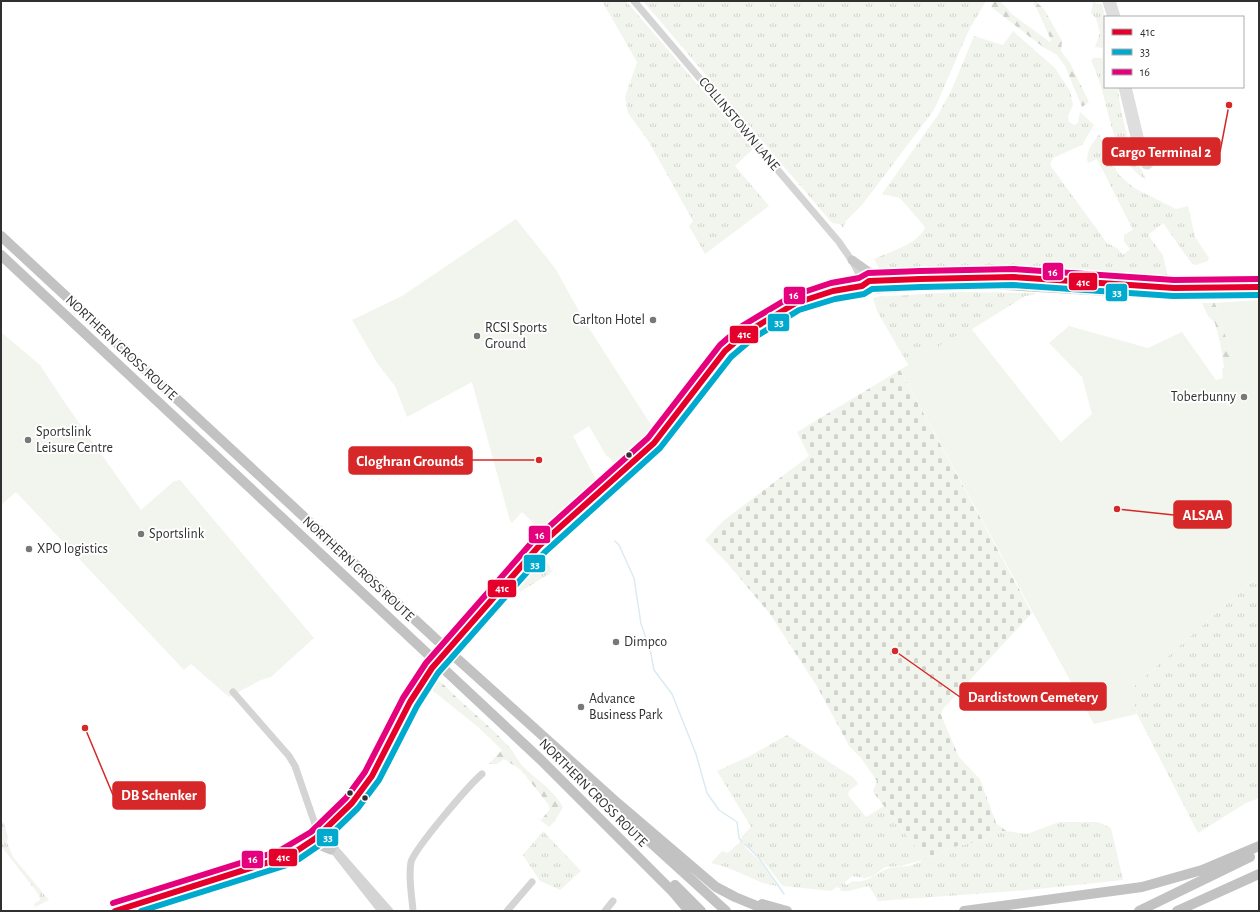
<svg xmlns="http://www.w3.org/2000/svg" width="1260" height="912" viewBox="0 0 1260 912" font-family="'Alegreya Sans',sans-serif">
<defs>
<pattern id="grass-tufts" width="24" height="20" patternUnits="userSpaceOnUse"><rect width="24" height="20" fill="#f2f5ed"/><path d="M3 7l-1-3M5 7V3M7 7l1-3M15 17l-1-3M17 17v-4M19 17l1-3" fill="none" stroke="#d0d2cc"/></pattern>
<pattern id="forest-firs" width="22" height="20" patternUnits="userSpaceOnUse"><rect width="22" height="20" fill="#f2f5ed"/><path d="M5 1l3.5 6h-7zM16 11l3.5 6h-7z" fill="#d0d2cc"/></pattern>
<pattern id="cemetery-stones" width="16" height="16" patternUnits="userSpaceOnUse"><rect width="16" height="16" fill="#f2f5ed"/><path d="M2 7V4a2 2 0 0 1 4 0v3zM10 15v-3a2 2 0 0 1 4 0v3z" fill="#d0d2cc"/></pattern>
</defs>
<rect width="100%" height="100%" fill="#fff"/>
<!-- grass -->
<path fill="url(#grass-tufts)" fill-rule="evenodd" d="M 602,1 L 626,1 L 753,149 L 735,166 L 769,206 L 705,254 L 689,226 L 693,221 L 649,142 L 628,113 L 625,97 L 637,62 Z
M 643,1 L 986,1 L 969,30 L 934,110 L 862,205 L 846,221 L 843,228 L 840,224 L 832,223 Z
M 1090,1 L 1093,1 L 1097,4 L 1102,4 L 1105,17 L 1105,87 L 1118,87 C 1118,102 1128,144 1135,157 C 1139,166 1143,171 1146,180 C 1107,155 1111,99 1091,61 L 1093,58 L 1102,58 L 1103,48 L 1095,47 L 1100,33 L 1096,18 L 1091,13 L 1093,3 Z
M 1013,31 L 1055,68 L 1070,91 L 1073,105 L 1068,116 L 1069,122 L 1074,125 L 1078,123 L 1080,112 L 1094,125 L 1082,145 L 1053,158 L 1050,165 L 1107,243 L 1117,248 L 1123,255 L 1130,249 L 1124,242 L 1124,235 L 1133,230 L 1097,159 L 1088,163 C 1084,153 1094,142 1099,134 L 1118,174 L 1134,188 L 1176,209 L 1188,206 L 1195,237 L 1209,258 L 1208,261 L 1196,265 L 1192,264 L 1163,223 L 1148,235 L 1163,255 L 1168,278 L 1021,266 L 879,268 L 874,259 C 889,252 919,244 925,227 L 900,198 L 882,194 L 938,115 L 951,91 L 974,36 L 1003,45 Z
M 958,292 L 1035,293 L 1035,295 L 1025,296 L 910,368 L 878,313 L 873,299 L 875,297 Z
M 1259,448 L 1259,798 L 1246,803 L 1198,833 L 1137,714 L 1131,689 L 1259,575 Z
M 540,555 L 545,557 L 552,572 L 520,592 L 516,586 L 527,575 L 526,573 Z
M 787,735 L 854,778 L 858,784 L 849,791 L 848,795 L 866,817 L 884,806 L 925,859 L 938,855 L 949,848 L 984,840 L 995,832 L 1006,831 L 1027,834 L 1059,822 L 1098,822 L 1111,828 L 1123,880 L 1028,890 L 878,901 L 869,886 L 848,891 L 840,891 L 841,889 L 837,887 L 831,891 L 783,886 L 763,861 L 745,844 L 746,848 L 761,862 L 777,886 L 763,883 L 726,867 L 711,863 L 722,851 L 728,853 L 741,841 L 742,836 L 751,827 L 717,771 L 750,756 ZM 923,860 C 907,870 901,864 887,869 C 875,873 868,884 853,881 L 847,885 L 844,883 L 852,876 L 865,878 L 873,876 L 885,867 L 901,866 Z
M 1,822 L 4,823 L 8,837 L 7,842 L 13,857 L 49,900 L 35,907 L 34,904 L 40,900 L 39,895 L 1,846 Z
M 543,831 L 581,871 L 560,890 L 540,881 L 523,855 Z"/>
<!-- forest -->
<path fill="url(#forest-firs)" d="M 994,1 L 1000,1 L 1013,15 L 1050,42 L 1051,40 L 1036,7 L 1033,5 L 1035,1 L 1044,9 L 1062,41 L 1061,51 L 1070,63 L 1089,102 L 1082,107 L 1065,66 L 1057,55 L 1043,47 L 991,7 Z
M 1202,303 L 1215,303 L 1233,359 L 1225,374 L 1221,347 L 1215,323 L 1208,316 Z
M 435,679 L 442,683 C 464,706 490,725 511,749 C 514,753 517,759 521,764 C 535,780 552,787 563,807 L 555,821 L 549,827 L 536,817 L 541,820 L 550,809 L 548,804 L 521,770 L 504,759 L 497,764 L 489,764 L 502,750 L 478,727 L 432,690 L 430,687 Z"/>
<!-- cemetery -->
<path fill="url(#cemetery-stones)" d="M 900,370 L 1032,613 L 943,709 L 941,715 L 959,757 L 980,779 L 996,823 L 1006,831 L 995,832 L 984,840 L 949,848 L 938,855 L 925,859 L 874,793 L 873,791 L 877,781 L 861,758 L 849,746 L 818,688 L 770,614 L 728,564 L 705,540 L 723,521 L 809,456 L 797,432 Z"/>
<!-- pitch -->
<path fill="#f2f5ed" d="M 516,219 L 555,268 L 585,322 L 655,431 L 618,468 L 608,456 L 607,457 L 589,426 L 573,436 L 599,485 L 542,531 L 522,512 L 512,523 L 510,521 L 472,382 L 407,417 L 395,386 L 377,363 L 352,320 L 402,296 Z
M 1259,300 L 1259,575 L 1131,689 L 1137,714 L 1094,724 L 900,370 L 970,327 L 1061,442 L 1092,414 L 1082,377 L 1049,343 L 1069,326 L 1148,348 L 1182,332 L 1216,380 L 1223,378 L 1222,369 L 1233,359 L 1215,303 Z
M 1,332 L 40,365 L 65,403 L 141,510 L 174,481 L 180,480 L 314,638 L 271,677 L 261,680 L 229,697 L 191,664 L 184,670 L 16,492 L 1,505 Z"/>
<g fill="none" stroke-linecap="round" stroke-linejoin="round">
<!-- stream -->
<path stroke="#dbebf2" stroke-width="1.5" d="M 615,541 L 619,545 L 634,578 L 641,624 L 650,649 L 654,670 L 672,694 L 696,754 L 707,793 L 719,810 L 737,822 L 739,838 L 742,842
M 745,844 L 759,858 L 784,894"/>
<!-- taxiway -->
<path stroke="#dedede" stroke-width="13" d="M 1109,1 L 1114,17
M 1125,87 L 1139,145 L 1147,163"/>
<!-- major-tunnel -->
<path stroke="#d6d6d6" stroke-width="9" stroke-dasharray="9 4.5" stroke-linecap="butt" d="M 432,668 L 452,645"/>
<!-- minor -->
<path stroke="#d4d4d4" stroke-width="7" d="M 634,1 L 839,242 C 848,256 860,269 862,286
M 233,692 L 289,756 L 295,766 L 316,827 L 390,911
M 330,846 L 381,911
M 413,911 C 412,896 408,877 411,862 C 415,848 469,785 482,774
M 507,911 L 532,882
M 605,911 L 613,901"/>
<!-- major -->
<path stroke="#c8c8c8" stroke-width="9" d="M 852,260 L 873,275 L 885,278
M 953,277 L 1030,278 L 1168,288
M 862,286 L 869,281 L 940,278
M 452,645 L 545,540 L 654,443 L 725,351 L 747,332 L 796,303 L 833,291 L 862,286 L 877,289 L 962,283 L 1150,294 L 1220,295 L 1259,293
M 312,842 L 331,850
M 334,845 L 334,821
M 115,911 L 282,858 C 319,842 353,809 373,774 C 393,739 407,701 432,668"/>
<!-- highway -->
<path stroke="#c2c2c2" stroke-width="10" d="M 1,236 L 453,655 L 614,800 L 716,887 L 735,897 L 769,911
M 1,255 L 540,759 L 673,892 L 689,911
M 627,821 L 726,911
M 675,885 L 701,911
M 762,904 L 787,911
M 964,911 L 1142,887 L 1202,870 L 1259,846
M 1139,911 L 1250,857
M 1177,911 L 1259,874"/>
<!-- bus-1 casing -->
<g stroke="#fff" stroke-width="9">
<path id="bus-1" d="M 115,911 L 282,858 L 295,852 L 316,838 L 352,803 L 372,776 L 410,702 L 432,668 L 539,546 L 654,443 L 725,351 L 747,332 L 796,303 L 833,291 L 862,286 L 869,281 L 920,279 L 1013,277 L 1174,288 L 1259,287"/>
</g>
<!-- bus-2 casing -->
<g stroke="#fff" stroke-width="9">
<path id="bus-2" d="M 141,911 L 284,866 L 299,859 L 321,844 L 358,808 L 379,780 L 417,706 L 438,673 L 545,552 L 660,448 L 731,357 L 752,339 L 799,310 L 835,299 L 864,294 L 872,289 L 921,287 L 1013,285 L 1173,296 L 1259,295"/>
</g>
<!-- bus-3 casing -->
<g stroke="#fff" stroke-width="9">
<path id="bus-3" d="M 113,903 L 279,851 L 311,832 L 346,798 L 365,772 L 403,698 L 426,663 L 533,541 L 648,438 L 720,345 L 742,326 L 792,296 L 831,283 L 859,278 L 868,273 L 920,271 L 1014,269 L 1174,280 L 1259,279"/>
</g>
<!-- bus-1 -->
<use href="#bus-1" stroke="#e4002b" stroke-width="6"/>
<!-- bus-2 -->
<use href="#bus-2" stroke="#00a9ce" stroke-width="6"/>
<!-- bus-3 -->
<use href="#bus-3" stroke="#e5007d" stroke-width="6"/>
</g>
<!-- markers -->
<g fill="#787878" stroke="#fff" stroke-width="1.5">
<circle cx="653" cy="320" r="4"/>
<circle cx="477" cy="336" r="4"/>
<circle cx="1244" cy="397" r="4"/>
<circle cx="28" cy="440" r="4"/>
<circle cx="141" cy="534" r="4"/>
<circle cx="29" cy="549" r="4"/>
<circle cx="616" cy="642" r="4"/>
<circle cx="581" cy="707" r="4"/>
</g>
<g fill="#303030" stroke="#fff" stroke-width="1.5">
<circle cx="629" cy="455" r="3.5"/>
<circle cx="350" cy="793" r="3.5"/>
<circle cx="365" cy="798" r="3.5"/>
</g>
<g text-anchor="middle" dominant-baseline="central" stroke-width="4" stroke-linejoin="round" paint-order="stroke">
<!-- street labels -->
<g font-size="14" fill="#303030" stroke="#fff">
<text transform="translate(739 124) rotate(50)">COLLINSTOWN LANE</text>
<text transform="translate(121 348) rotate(43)">NORTHERN CROSS ROUTE</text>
<text transform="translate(358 569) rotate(43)">NORTHERN CROSS ROUTE</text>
<text transform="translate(593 793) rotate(45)">NORTHERN CROSS ROUTE</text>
</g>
<!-- poi labels -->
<g font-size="14" fill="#303030" stroke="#fff" text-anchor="start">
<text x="645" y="320" text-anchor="end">Carlton Hotel</text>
<text x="485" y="328">RCSI Sports<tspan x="485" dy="16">Ground</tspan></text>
<text x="1236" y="397" text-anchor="end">Toberbunny</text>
<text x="36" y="432">Sportslink<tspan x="36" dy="16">Leisure Centre</tspan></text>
<text x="149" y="534">Sportslink</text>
<text x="37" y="549">XPO logistics</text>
<text x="624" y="642">Dimpco</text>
<text x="589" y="699">Advance<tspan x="589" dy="16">Business Park</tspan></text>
</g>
</g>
<!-- callouts -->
<path fill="none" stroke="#d62828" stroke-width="1.5" d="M1229 105L1220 152M539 460L472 460M1117 509L1174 515M895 651L960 697M85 728L113 795"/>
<g fill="#d62828" stroke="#fff" stroke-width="1.5">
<circle cx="1229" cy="105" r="4"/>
<circle cx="539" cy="460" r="4"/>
<circle cx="1117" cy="509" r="4"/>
<circle cx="895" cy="651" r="4"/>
<circle cx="85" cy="728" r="4"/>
</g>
<g fill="#d62828" stroke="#d62828" stroke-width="1.5">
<rect x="1103" y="138" width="117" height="27" rx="4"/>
<rect x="349" y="447" width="123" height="27" rx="4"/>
<rect x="1174" y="501" width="57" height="27" rx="4"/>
<rect x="960" y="683" width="146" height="27" rx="4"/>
<rect x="113" y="782" width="92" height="27" rx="4"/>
</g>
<g font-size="15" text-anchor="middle" font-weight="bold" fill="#fff">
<text x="1161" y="157">Cargo Terminal 2</text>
<text x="410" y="466">Cloghran Grounds</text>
<text x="1203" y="520">ALSAA</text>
<text x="1033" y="702">Dardistown Cemetery</text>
<text x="159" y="800">DB Schenker</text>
</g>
<g stroke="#fff" stroke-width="1.5">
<rect x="1042" y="262" width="22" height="19" rx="4" fill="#e5007d"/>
<rect x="1068" y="272" width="30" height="19" rx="4" fill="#e4002b"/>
<rect x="1105" y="283" width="23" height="19" rx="4" fill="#00a9ce"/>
<rect x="783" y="286" width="23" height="19" rx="4" fill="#e5007d"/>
<rect x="767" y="313" width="23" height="19" rx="4" fill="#00a9ce"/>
<rect x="729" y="325" width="30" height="19" rx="4" fill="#e4002b"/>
<rect x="528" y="525" width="23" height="19" rx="4" fill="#e5007d"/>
<rect x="523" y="554" width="23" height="19" rx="4" fill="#00a9ce"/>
<rect x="487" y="579" width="30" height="19" rx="4" fill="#e4002b"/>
<rect x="316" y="828" width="23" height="19" rx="4" fill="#00a9ce"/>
<rect x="268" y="848" width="30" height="19" rx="4" fill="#e4002b"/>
<rect x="241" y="850" width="23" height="19" rx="4" fill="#e5007d"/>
</g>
<g font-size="11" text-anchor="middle" font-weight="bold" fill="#fff">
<text x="1053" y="276">16</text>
<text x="1083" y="286">41c</text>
<text x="1117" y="296">33</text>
<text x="794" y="299">16</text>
<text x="779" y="326">33</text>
<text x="744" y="338">41c</text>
<text x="540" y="539">16</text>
<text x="535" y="568">33</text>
<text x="502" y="592">41c</text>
<text x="328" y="841">33</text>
<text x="283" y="861">41c</text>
<text x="253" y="863">16</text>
</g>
<!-- border -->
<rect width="1260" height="912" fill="none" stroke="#303030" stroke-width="4"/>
<!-- legend -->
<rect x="1104" y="16" width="140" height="72" fill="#ffffff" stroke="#acacac"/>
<rect x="1112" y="29" width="20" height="6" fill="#e4002b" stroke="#acacac"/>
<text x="1140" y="36" font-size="12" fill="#303030">41c</text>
<rect x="1112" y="49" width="20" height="6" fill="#00a9ce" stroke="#acacac"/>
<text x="1140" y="56" font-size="12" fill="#303030">33</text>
<rect x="1112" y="69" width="20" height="6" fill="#e5007d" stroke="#acacac"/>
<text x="1140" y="76" font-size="12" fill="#303030">16</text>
</svg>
